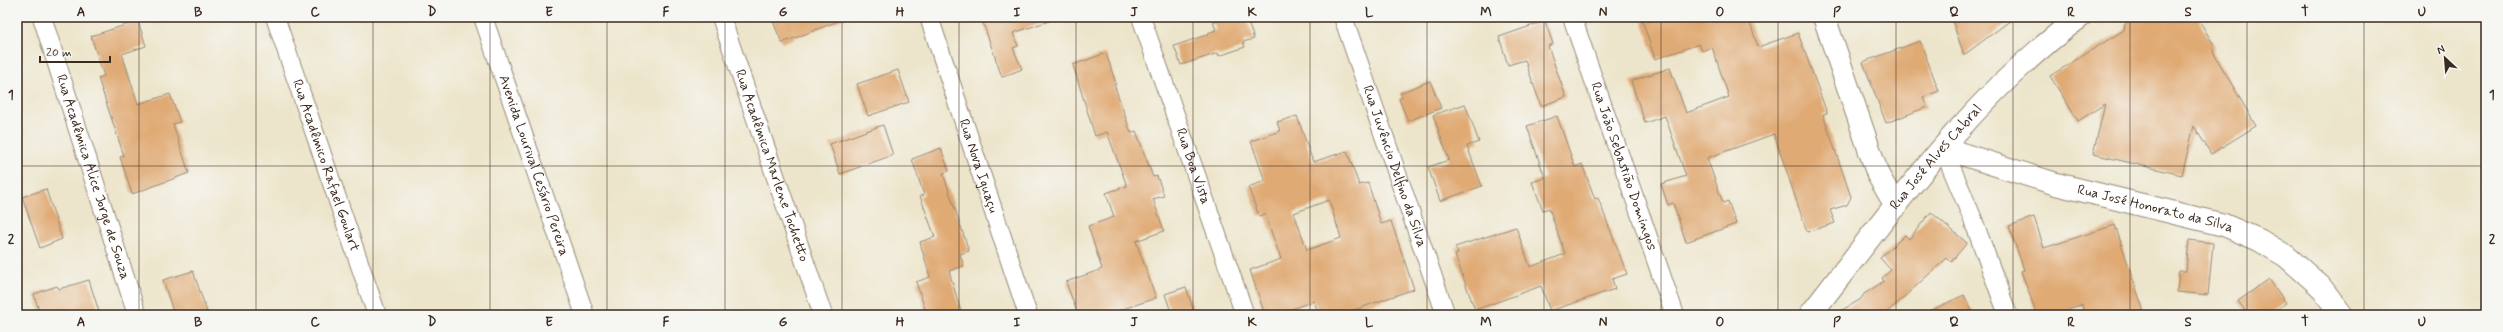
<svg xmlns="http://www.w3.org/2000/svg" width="2503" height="332" viewBox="0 0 2503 332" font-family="Mynerve,sans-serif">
<rect width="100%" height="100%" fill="#f6f6f2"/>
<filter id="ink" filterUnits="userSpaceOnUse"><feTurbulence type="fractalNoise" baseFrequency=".025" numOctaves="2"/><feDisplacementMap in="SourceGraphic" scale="8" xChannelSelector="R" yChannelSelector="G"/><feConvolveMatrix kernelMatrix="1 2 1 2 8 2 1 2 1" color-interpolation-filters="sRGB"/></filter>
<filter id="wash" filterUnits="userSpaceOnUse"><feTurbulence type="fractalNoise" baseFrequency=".012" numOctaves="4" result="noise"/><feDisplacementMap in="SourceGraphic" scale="16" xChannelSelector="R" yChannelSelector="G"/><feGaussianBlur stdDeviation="0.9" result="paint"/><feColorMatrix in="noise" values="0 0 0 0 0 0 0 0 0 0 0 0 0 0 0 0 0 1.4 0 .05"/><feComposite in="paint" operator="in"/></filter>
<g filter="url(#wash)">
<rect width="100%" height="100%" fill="#ede5cb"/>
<g id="blocks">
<!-- building -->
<path fill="#e0aa74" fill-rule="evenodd" d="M 771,17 L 846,17 L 846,18 L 782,43 Z
M 981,17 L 1052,17 L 1052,20 L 1013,33 L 1018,46 L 1013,48 L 1022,69 L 1002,77 Z
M 1226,17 L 1246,17 L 1254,39 L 1243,42 L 1245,47 L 1219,56 L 1218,53 L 1181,65 L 1174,46 L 1209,34 L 1208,33 L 1216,30 L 1213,22 Z
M 1641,17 L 1748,17 L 1758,47 L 1798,33 L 1827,113 L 1823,114 L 1851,197 L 1847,205 L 1830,210 L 1835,223 L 1807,232 L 1774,134 L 1707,158 L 1723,203 L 1728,201 L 1736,224 L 1686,242 L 1673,203 L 1668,205 L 1661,184 L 1686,176 L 1665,116 L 1645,123 L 1631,81 L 1670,68 L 1686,113 L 1729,97 L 1712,47 L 1702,51 L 1699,44 L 1655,59 Z
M 1951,17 L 2015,17 L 1964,55 Z
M 2136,17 L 2197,17 L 2214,45 L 2213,52 L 2256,126 L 2211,154 L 2194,126 L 2182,175 L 2093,154 L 2105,104 L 2078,121 L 2050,76 L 2124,30 L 2125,24 Z
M 138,21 L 146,46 L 122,54 L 138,104 L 170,94 L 180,122 L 173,124 L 189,173 L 132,194 L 120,157 L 124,156 L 98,78 L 104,76 L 91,36 Z
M 1545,21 L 1553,44 L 1548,46 L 1566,97 L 1541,106 L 1525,60 L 1508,65 L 1499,37 Z
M 1920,41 L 1939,91 L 1923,97 L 1927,107 L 1886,123 L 1863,62 Z
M 1106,53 L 1116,84 L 1114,84 L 1131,133 L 1136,131 L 1153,177 L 1157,176 L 1164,196 L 1153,199 L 1164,231 L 1136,241 L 1156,298 L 1105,315 L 1078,315 L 1066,282 L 1102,269 L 1088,226 L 1114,217 L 1106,193 L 1127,186 L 1107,132 L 1095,136 L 1073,65 Z
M 898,70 L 909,102 L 868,116 L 857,84 Z
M 1430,81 L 1441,108 L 1408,121 L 1399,99 L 1402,97 L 1400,93 Z
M 1465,104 L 1479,142 L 1467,146 L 1482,186 L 1440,201 L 1428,167 L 1449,160 L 1433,115 Z
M 1297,116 L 1313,162 L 1347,151 L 1359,185 L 1368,183 L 1381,224 L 1391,221 L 1414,289 L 1340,315 L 1319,315 L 1314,301 L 1274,315 L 1265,315 L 1250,270 L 1281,259 L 1265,214 L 1259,216 L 1248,187 L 1265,181 L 1251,141 L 1280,131 L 1277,122 ZM 1329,200 L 1341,238 L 1307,250 L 1294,213 Z
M 1557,116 L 1575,167 L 1582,164 L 1595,199 L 1598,198 L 1627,274 L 1612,279 L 1615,289 L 1550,311 L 1541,286 L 1475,310 L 1455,255 L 1458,254 L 1455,247 L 1516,227 L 1530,267 L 1565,254 L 1549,208 L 1543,210 L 1532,182 L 1545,178 L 1527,126 Z
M 883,125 L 893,155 L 840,174 L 830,144 Z
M 941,148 L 949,171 L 943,173 L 969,251 L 960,254 L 964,266 L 949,271 L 962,315 L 927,315 L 916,282 L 930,277 L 920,242 L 935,237 L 920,196 L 924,195 L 912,159 Z
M 46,189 L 62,239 L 40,248 L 22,197 Z
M 1931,212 L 1967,243 L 1951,262 L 1947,258 L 1884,315 L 1834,315 L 1861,299 L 1864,294 L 1884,281 L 1882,278 L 1891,270 L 1880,258 L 1905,235 L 1909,239 Z
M 2034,217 L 2044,248 L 2115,225 L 2145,315 L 2085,315 L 2082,305 L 2055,315 L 2037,315 L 2021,271 L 2024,270 L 2009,226 Z
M 2189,240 L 2213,243 L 2208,295 L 2177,292 L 2179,271 L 2186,271 Z
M 193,271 L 208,315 L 174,315 L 163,280 Z
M 2269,279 L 2286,303 L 2270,315 L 2248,315 L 2238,301 Z
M 89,280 L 100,315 L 40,315 L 34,294 L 57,286 L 59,289 Z
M 1186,287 L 1195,315 L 1172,315 L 1165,294 Z
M 1964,295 L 1974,315 L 1921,315 Z"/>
</g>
</g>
<g filter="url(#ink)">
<use href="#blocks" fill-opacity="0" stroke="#948874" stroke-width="1"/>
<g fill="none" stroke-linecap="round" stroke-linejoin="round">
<!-- street casing -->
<g stroke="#948874" stroke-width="20">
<g id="street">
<path id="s1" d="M 42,17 L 137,315"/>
<path id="s2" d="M 275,17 L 377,315"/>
<path id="s3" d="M 483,17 L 585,315"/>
<path id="s4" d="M 721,17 L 823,315"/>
<path id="s5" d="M 929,17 L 1028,315"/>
<path id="s6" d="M 1141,17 L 1245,315"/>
<path id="s7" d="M 1343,17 L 1446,315"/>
<path id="s8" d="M 1572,17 L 1675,315"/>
<path d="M 1943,148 L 1972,217 L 2008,315"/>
</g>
</g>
<!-- secondary casing -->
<g stroke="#948874" stroke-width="24">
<g id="secondary">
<path d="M 1824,17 L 1878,175 L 1896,206"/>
<path id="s9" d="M 1943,148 L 2056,184 L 2224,225 L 2259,240 L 2286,256 L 2320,286 L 2342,315"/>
<path id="s10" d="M 1810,315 C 1893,209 1971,97 2080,17"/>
</g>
</g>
<!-- street -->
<use href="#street" stroke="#fff" stroke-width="18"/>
<!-- secondary -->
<use href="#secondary" stroke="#fff" stroke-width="22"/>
</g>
</g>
<!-- grid -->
<path fill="none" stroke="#3b2a1e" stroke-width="1" stroke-opacity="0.55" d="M 139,17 L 139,315M 256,17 L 256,315M 373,17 L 373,315M 490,17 L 490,315M 607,17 L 607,315M 725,17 L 725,315M 842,17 L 842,315M 959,17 L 959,315M 1076,17 L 1076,315M 1193,17 L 1193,315M 1310,17 L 1310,315M 1427,17 L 1427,315M 1544,17 L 1544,315M 1661,17 L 1661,315M 1778,17 L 1778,315M 1896,17 L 1896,315M 2013,17 L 2013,315M 2130,17 L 2130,315M 2247,17 L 2247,315M 2364,17 L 2364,315M 17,166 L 2486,166"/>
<g text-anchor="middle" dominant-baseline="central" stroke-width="3" stroke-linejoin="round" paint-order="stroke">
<!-- street labels -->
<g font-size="14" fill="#3b2a1e" stroke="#f6f6f2">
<text stroke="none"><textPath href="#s10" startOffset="202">Rua José Alves Cabral</textPath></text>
<text stroke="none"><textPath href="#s2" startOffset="157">Rua Acadêmico Rafael Goulart</textPath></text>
<text stroke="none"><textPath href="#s3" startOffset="157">Avenida Lourival Cesário Pereira</textPath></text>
<text stroke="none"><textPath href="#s4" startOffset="157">Rua Acadêmica Marlene Tochetto</textPath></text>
<text stroke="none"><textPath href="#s5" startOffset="157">Rua Nova Iguaçu</textPath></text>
<text stroke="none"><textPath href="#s6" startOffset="158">Rua Boa Vista</textPath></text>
<text stroke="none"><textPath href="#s7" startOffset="158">Rua Juvêncio Delfino da Silva</textPath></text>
<text stroke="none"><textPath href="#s8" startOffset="158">Rua João Sebastião Domingos</textPath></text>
<text stroke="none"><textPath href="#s1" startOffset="168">Rua Acadêmica Alice Jorge de Souza</textPath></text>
<text stroke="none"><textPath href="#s9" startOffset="221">Rua José Honorato da Silva</textPath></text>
</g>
</g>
<!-- margin -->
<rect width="2503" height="332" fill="none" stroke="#f6f6f2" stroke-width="44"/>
<!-- north arrow -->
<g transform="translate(2445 58) rotate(334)" stroke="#f6f6f2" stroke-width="3" paint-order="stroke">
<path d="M0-3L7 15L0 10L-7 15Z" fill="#3b2a1e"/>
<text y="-6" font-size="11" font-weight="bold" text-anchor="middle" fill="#3b2a1e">N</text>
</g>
<!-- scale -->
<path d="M40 56v6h70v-6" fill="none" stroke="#3b2a1e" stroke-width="2"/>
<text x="46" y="56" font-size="12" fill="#3b2a1e" stroke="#f6f6f2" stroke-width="3" paint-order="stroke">20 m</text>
<rect x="22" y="22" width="2459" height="288" fill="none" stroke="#3b2a1e" stroke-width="1.5"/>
<g font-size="13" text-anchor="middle" font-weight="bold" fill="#3b2a1e">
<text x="81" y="16">A</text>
<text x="198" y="16">B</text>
<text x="315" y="16">C</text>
<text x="432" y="16">D</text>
<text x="549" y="16">E</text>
<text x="666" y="16">F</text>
<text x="783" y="16">G</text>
<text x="900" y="16">H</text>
<text x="1017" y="16">I</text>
<text x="1134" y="16">J</text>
<text x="1252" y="16">K</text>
<text x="1369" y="16">L</text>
<text x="1486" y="16">M</text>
<text x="1603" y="16">N</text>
<text x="1720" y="16">O</text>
<text x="1837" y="16">P</text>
<text x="1954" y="16">Q</text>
<text x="2071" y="16">R</text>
<text x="2188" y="16">S</text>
<text x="2305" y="16">T</text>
<text x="2422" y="16">U</text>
<text x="11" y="99">1</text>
<text x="2492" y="99">1</text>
<text x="11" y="243">2</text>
<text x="2492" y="243">2</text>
<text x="81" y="326">A</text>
<text x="198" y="326">B</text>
<text x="315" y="326">C</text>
<text x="432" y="326">D</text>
<text x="549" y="326">E</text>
<text x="666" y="326">F</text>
<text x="783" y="326">G</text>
<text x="900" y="326">H</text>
<text x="1017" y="326">I</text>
<text x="1134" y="326">J</text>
<text x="1252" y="326">K</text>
<text x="1369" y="326">L</text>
<text x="1486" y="326">M</text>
<text x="1603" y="326">N</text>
<text x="1720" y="326">O</text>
<text x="1837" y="326">P</text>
<text x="1954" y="326">Q</text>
<text x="2071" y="326">R</text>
<text x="2188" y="326">S</text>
<text x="2305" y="326">T</text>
<text x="2422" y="326">U</text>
</g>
</svg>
